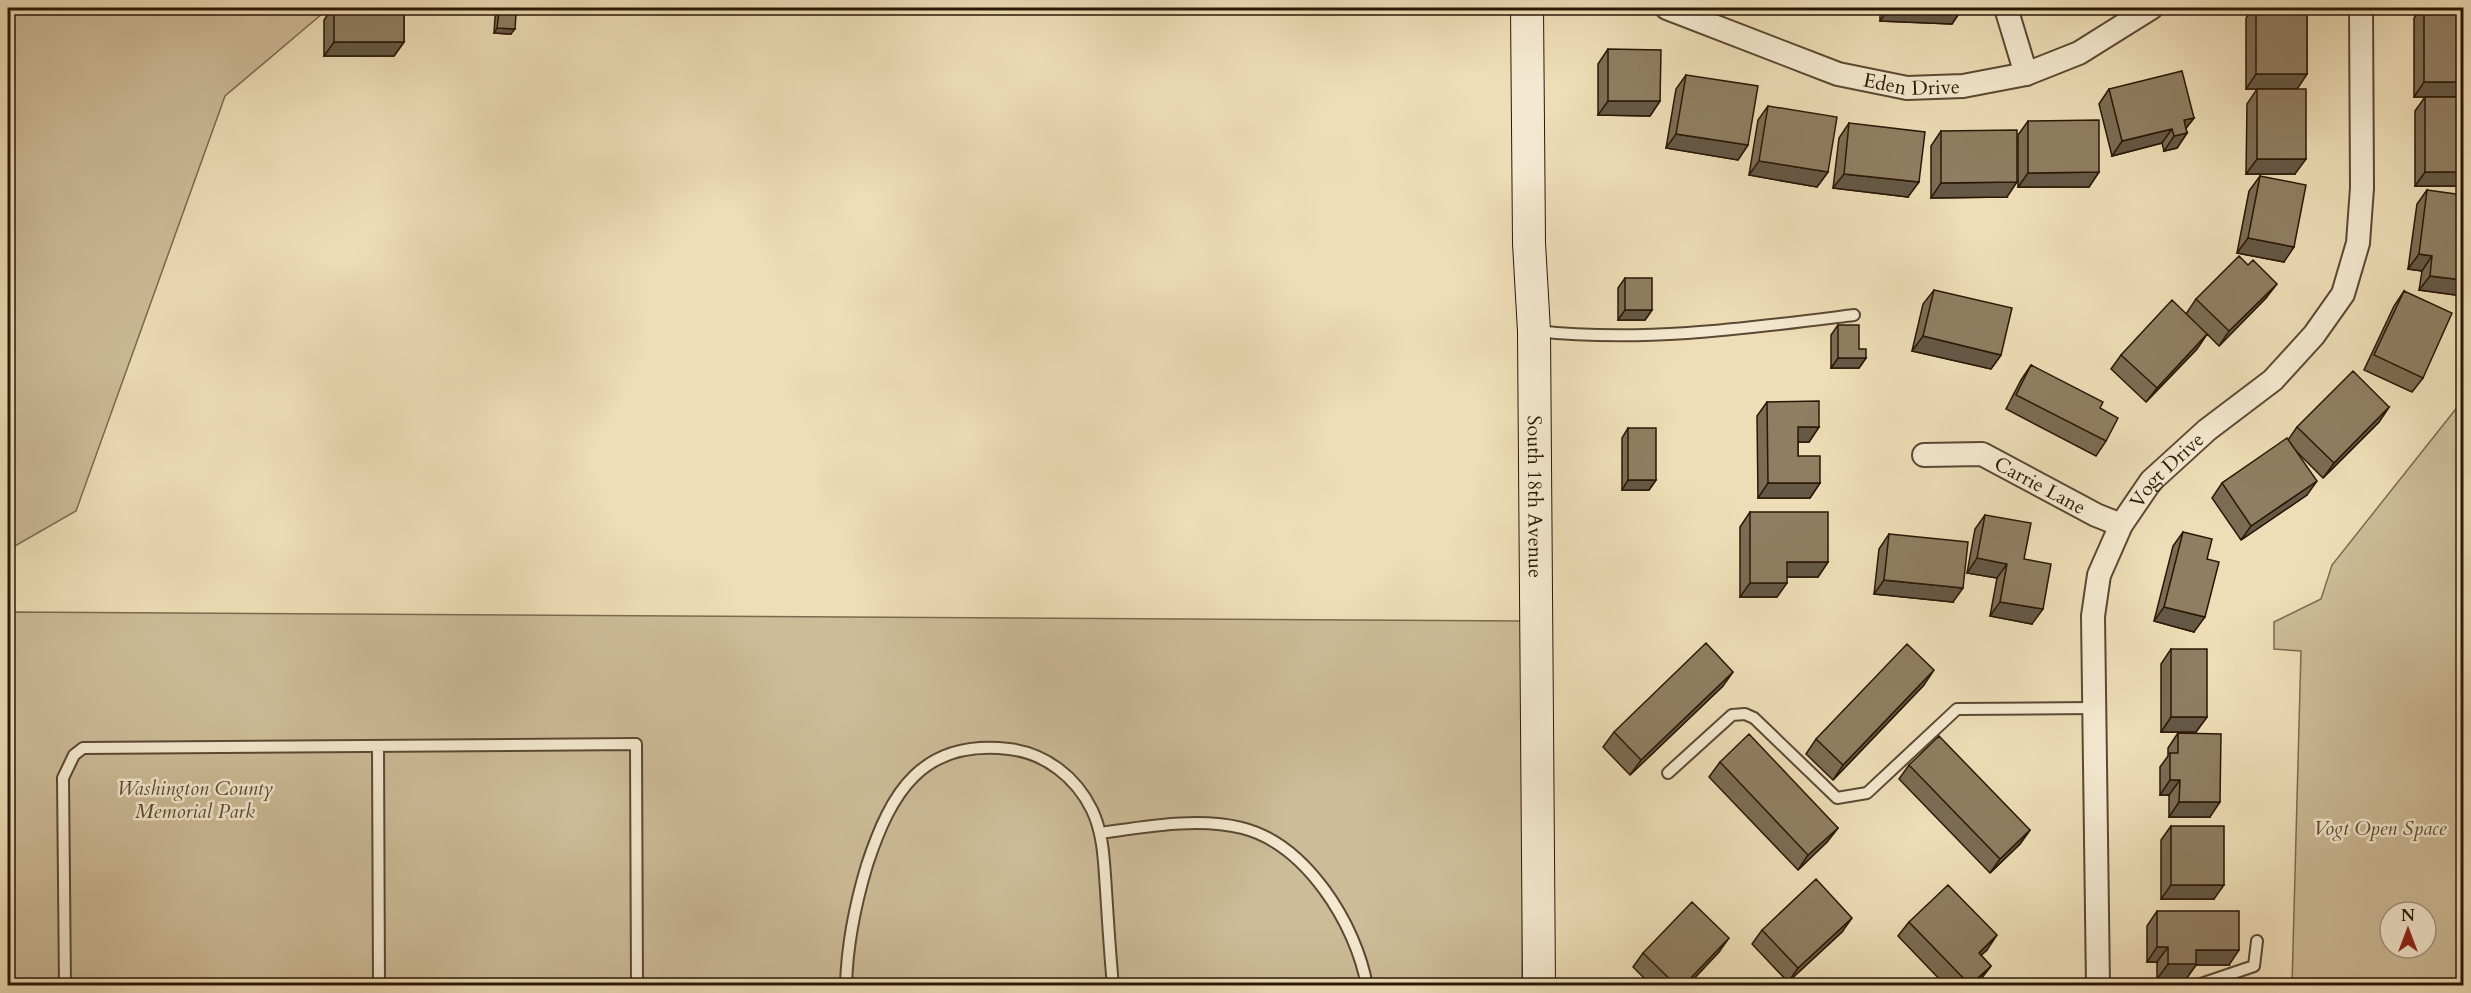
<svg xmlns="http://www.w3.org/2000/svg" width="2471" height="993" viewBox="0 0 2471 993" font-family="Cardo,serif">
<rect width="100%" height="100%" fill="#eeddb6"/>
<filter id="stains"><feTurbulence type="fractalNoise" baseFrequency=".00333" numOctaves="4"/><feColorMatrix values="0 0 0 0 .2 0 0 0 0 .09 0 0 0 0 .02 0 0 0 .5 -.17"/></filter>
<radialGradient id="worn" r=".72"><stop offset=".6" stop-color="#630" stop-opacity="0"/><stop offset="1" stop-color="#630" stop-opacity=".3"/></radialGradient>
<!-- green -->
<path fill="#cdbc98" stroke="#7c6a50" stroke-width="1.5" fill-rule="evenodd" d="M 8,8 L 329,8 L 225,96 L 76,511 L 8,550 Z
M 2463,400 L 2463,985 L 2292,985 L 2301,651 L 2274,649 L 2274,622 L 2321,599 L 2332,565 ZM 2390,912 L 2426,912 L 2426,948 L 2390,948 Z
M 8,612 L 1525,621 L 1522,985 L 8,986 Z"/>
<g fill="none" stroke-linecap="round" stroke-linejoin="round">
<!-- lane casing -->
<g stroke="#5b4933" stroke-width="14">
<path id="lane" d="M 1537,331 C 1642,343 1750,328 1854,315
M 378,746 L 379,986
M 1668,773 L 1732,715 L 1745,714 L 1754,718 L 1837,798 L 1867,793 L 1957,709 L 2094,708
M 1100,833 C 1145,827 1197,817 1242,828 C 1306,844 1356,924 1367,986
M 65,986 L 63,778 L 74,755 L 83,748 L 636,744 L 637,986
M 846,986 C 847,944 855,905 867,865 C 891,792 922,739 1009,749 C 1045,753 1076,777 1092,810 C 1104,835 1104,864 1106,890 C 1108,922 1110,954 1113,986
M 1867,986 L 1870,986
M 2195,986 L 2254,966 L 2257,941"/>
</g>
<!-- street casing -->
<g stroke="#5b4933" stroke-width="26">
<g id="street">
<path id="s1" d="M 1667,8 L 1838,74 L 1907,88 L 1963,86 L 2026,74 L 2079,53 L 2151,8"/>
<path d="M 2006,8 L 2026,74"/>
<path id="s2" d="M 1924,455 L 1982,454 L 2096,515 L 2121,525"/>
<path id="s3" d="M 2098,986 L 2093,616 L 2099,575 L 2121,525 L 2151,481 L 2207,430 L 2273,380 L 2314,335 L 2343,294 L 2358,243 L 2362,188 L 2361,8"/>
</g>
</g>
<!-- secondary casing -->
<g stroke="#2a1807" stroke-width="34">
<g id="secondary">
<path id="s4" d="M 1527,8 L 1529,243 L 1534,331 L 1539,986"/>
</g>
</g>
<!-- lane -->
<use href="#lane" stroke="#f4e9d0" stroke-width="10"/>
<!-- street -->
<use href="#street" stroke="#f4e9d0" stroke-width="22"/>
<!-- secondary -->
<use href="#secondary" stroke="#f4e9d0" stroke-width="32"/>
</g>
<!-- wall -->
<path fill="#7c6c54" stroke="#2a1807" stroke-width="1.5" d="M 332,8 L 404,8 L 404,42 L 394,56 L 324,56 L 324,20 Z
M 1880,8 L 1962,8 L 1962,9 L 1952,24 L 1880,21 Z
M 2253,8 L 2307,8 L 2307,74 L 2297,89 L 2246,89 L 2246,18 Z
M 2421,8 L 2463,8 L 2463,186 L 2415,186 L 2415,111 L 2425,97 L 2414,97 L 2414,18 Z
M 499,12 L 511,34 L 494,33 L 495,17 Z
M 1608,49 L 1660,101 L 1650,116 L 1598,115 L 1598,64 Z
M 1686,75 L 1748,145 L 1738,160 L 1666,148 L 1676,89 Z
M 2109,89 L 2194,118 L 2186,128 L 2187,133 L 2177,148 L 2164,151 L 2162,143 L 2112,156 L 2099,104 Z
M 2257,89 L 2295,174 L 2246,174 L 2247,104 Z
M 1768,106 L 1828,172 L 1817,187 L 1749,175 L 1758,120 Z
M 2028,121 L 2099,172 L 2089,187 L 2018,187 L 2018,135 Z
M 1849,123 L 1908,197 L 1833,188 L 1839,138 Z
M 1941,131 L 2007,197 L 1931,198 L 1931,146 Z
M 2260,176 L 2284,262 L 2237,253 L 2249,191 Z
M 2427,190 L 2463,296 L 2419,290 L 2422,271 L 2408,269 L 2417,204 Z
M 1625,278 L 1652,310 L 1645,320 L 1618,320 L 1618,288 Z
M 1934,290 L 2001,355 L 1991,369 L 1912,351 L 1923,304 Z
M 2404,291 L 2423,378 L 2412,392 L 2364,370 L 2394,306 Z
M 2266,298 L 2219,346 L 2207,334 L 2197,349 L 2146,402 L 2111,369 L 2121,355 L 2186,314 L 2196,299 Z
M 1838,325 L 1859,349 L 1866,358 L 1859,368 L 1831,368 L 1831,335 Z
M 2031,365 L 2100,408 L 2106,441 L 2096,456 L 2006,409 L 2021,380 Z
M 1767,402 L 1819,427 L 1809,442 L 1798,442 L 1798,456 L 1820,483 L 1810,498 L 1758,498 L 1757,416 Z
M 2389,407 L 2379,422 L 2323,478 L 2295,450 L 2307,495 L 2241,540 L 2212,498 L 2222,483 L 2288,440 L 2297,427 Z
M 1628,428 L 1656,480 L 1649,490 L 1622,490 L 1622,438 Z
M 1750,512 L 1828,562 L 1818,577 L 1787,577 L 1777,597 L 1740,597 L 1740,527 Z
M 1985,515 L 2024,559 L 2032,624 L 1990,616 L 1997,578 L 1967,573 L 1975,529 Z
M 2183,532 L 2207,559 L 2194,632 L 2154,621 L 2173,546 Z
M 1889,534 L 1953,602 L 1874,594 L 1879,549 Z
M 2171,649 L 2207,717 L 2196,732 L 2161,732 L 2161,664 Z
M 1924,685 L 1833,780 L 1806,754 L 1816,739 Z
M 1723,686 L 1630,775 L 1603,747 L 1614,732 Z
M 2178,733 L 2210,817 L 2169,817 L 2169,795 L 2160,795 L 2160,767 L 2168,756 L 2168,748 Z
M 1720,762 L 1838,828 L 1827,842 L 1798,870 L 1709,777 Z
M 1909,765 L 2030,830 L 2020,844 L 1990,873 L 1899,779 Z
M 2171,826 L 2214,899 L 2161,899 L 2161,840 Z
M 2157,911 L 2229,965 L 2196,965 L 2186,979 L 2157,979 L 2157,962 L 2147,962 L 2147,926 Z
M 1909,922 L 1987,950 L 1981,955 L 1991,966 L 1980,980 L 1975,986 L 1946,986 L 1898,936 Z
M 1762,930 L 1842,932 L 1788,982 L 1752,944 Z
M 1719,952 L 1687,986 L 1652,986 L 1633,967 L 1643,953 Z"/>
<!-- shaded-wall -->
<path fill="#655845" stroke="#2a1807" stroke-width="1.5" d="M 1889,8 L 1916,8 L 1962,9 L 1952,24 L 1880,21 Z
M 497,28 L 515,29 L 511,34 L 494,33 Z
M 334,42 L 404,42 L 394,56 L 324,56 Z
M 2256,74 L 2307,74 L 2297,89 L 2246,89 Z
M 2424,82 L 2463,82 L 2463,97 L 2414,97 Z
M 1608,101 L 1660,101 L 1650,116 L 1598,115 Z
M 2194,118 L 2183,132 L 2184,120 Z
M 2172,129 L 2162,143 L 2112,156 L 2122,141 Z
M 2187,133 L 2177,148 L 2164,151 L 2174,136 Z
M 1676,134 L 1748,145 L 1738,160 L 1666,148 Z
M 2257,159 L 2306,159 L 2295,174 L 2246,174 Z
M 1759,161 L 1828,172 L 1817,187 L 1749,175 Z
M 2099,172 L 2089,187 L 2018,187 L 2028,173 Z
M 2425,172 L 2463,172 L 2463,186 L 2415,186 Z
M 1844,174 L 1919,182 L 1908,197 L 1833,188 Z
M 2017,182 L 2007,197 L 1931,198 L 1941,183 Z
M 2248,238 L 2294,247 L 2284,262 L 2237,253 Z
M 2419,254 L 2432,256 L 2422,271 L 2408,269 Z
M 2430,276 L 2463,280 L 2463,296 L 2419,290 Z
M 2277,284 L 2266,298 L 2219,346 L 2229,331 Z
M 1625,310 L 1652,310 L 1645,320 L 1618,320 Z
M 2207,334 L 2197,349 L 2146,402 L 2157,388 Z
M 1923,336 L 2001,355 L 1991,369 L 1912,351 Z
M 1838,358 L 1866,358 L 1859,368 L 1831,368 Z
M 2389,407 L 2379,422 L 2323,478 L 2334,463 Z
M 1798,427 L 1819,427 L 1809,442 L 1788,442 Z
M 1628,480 L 1656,480 L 1649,490 L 1622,490 Z
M 2317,481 L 2307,495 L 2241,540 L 2251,526 Z
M 1768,483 L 1820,483 L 1810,498 L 1758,498 Z
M 1977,558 L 2007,564 L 1997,578 L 1967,573 Z
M 1787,562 L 1828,562 L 1818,577 L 1777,577 Z
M 1884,580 L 1963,588 L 1953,602 L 1874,594 Z
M 1750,583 L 1787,583 L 1777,597 L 1740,597 Z
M 2000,602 L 2043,609 L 2032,624 L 1990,616 Z
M 2164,607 L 2205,617 L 2194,632 L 2154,621 Z
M 1934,670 L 1924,685 L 1833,780 L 1843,765 Z
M 1733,672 L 1723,686 L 1630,775 L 1641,760 Z
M 2171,717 L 2207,717 L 2196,732 L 2161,732 Z
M 2170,780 L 2180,780 L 2169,795 L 2160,795 Z
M 2179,802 L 2220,802 L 2210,817 L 2169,817 Z
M 1838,828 L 1827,842 L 1798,870 L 1808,855 Z
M 2030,830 L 2020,844 L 1990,873 L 2000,859 Z
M 2171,885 L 2224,885 L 2214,899 L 2161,899 Z
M 1852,918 L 1842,932 L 1788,982 L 1798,968 Z
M 1997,935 L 1987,950 L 1968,967 L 1979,953 Z
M 1729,938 L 1719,952 L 1687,986 L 1683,986 Z
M 2157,947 L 2168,947 L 2157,962 L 2147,962 Z
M 2196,950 L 2239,950 L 2229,965 L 2196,965 L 2186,979 L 2157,979 L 2168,964 Z
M 1991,966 L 1980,980 L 1975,986 L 1970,986 Z"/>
<!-- building -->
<path fill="#907e62" stroke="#2a1807" stroke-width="1.5" d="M 334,8 L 404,8 L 404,42 L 334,42 Z
M 1916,8 L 1962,8 L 1962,9 Z
M 2256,8 L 2307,8 L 2307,74 L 2256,74 Z
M 2424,8 L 2463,8 L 2463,82 L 2424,82 Z
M 499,12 L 516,14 L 515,29 L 497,28 Z
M 1608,49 L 1661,50 L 1660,101 L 1608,101 Z
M 2182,71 L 2194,118 L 2184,120 L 2187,133 L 2174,136 L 2172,129 L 2122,141 L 2109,89 Z
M 1686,75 L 1758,86 L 1748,145 L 1676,134 Z
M 2257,89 L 2306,89 L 2306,159 L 2257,159 Z
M 2425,97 L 2463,97 L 2463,172 L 2425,172 Z
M 1768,106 L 1837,117 L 1828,172 L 1759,161 Z
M 2099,120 L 2099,172 L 2028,173 L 2028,121 Z
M 1849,123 L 1925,132 L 1919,182 L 1844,174 Z
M 2017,130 L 2017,182 L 1941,183 L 1941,131 Z
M 2260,176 L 2306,185 L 2294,247 L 2248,238 Z
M 2427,190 L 2463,195 L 2463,280 L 2430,276 L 2432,256 L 2419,254 Z
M 2239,256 L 2248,265 L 2253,260 L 2277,284 L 2229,331 L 2196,299 Z
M 1625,278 L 1652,278 L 1652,310 L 1625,310 Z
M 1934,290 L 2012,308 L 2001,355 L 1923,336 Z
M 2404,291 L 2452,313 L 2423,378 L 2374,355 Z
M 2172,300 L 2207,334 L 2157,388 L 2121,355 Z
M 1838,325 L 1859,325 L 1859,349 L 1866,349 L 1866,358 L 1838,358 Z
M 2031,365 L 2103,402 L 2100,408 L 2118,418 L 2106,441 L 2016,395 Z
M 2353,371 L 2389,407 L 2334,463 L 2297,427 Z
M 1819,401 L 1819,427 L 1798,427 L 1798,456 L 1820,456 L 1820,483 L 1768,483 L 1767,402 Z
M 1628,428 L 1656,428 L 1656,480 L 1628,480 Z
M 2287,438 L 2317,481 L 2251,526 L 2222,483 Z
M 1750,512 L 1828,512 L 1828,562 L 1787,562 L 1787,583 L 1750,583 Z
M 1985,515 L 2031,523 L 2024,559 L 2051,564 L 2043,609 L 2000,602 L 2007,564 L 1977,558 Z
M 2183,532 L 2212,539 L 2207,559 L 2219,562 L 2205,617 L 2164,607 Z
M 1889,534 L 1968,542 L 1963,588 L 1884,580 Z
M 1706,643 L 1733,672 L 1641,760 L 1614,732 Z
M 1907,644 L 1934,670 L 1843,765 L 1816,739 Z
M 2171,649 L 2207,649 L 2207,717 L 2171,717 Z
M 2178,733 L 2221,734 L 2220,802 L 2179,802 L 2180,780 L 2170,780 L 2170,753 L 2178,753 Z
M 1749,734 L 1838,828 L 1808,855 L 1720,762 Z
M 1939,736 L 2030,830 L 2000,859 L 1909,765 Z
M 2171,826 L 2224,826 L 2224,885 L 2171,885 Z
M 1816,879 L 1852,918 L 1798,968 L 1762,930 Z
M 1948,885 L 1997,935 L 1979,953 L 1991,966 L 1970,985 L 1909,922 Z
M 1692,902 L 1729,938 L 1683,986 L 1677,986 L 1643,953 Z
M 2157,911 L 2239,911 L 2239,950 L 2196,950 L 2196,964 L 2168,964 L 2168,947 L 2157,947 Z"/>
<g text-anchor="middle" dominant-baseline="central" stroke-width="5" stroke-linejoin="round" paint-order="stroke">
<!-- street labels -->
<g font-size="20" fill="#2a1807" stroke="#f4e9d0">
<text stroke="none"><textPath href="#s1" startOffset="258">Eden Drive</textPath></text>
<text stroke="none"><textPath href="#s3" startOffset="538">Vogt Drive</textPath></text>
<text stroke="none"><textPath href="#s2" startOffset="124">Carrie Lane</textPath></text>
<text stroke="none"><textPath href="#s4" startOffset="489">South 18th Avenue</textPath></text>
</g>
<!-- park labels -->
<g font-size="20" font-style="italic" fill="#5b4932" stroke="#f4e9d0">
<text x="195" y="788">Washington County<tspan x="195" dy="23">Memorial Park</tspan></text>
<text x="2380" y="828">Vogt Open Space</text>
</g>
</g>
<!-- margin -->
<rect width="2471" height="993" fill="none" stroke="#eeddb6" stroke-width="30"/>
<rect x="9" y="9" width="2453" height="975" fill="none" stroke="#2a1807" stroke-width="3"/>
<rect x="15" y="15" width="2441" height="963" fill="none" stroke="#2a1807" stroke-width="1.5"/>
<!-- north arrow -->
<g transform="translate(2408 930)"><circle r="28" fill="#f4e9d0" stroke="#a39580" stroke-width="1.5"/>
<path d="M0-4.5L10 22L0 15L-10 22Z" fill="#8f2418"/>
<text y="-9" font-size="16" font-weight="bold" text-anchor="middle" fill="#2a1807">N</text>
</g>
<rect width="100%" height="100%" filter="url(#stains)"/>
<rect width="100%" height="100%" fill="url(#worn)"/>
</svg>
